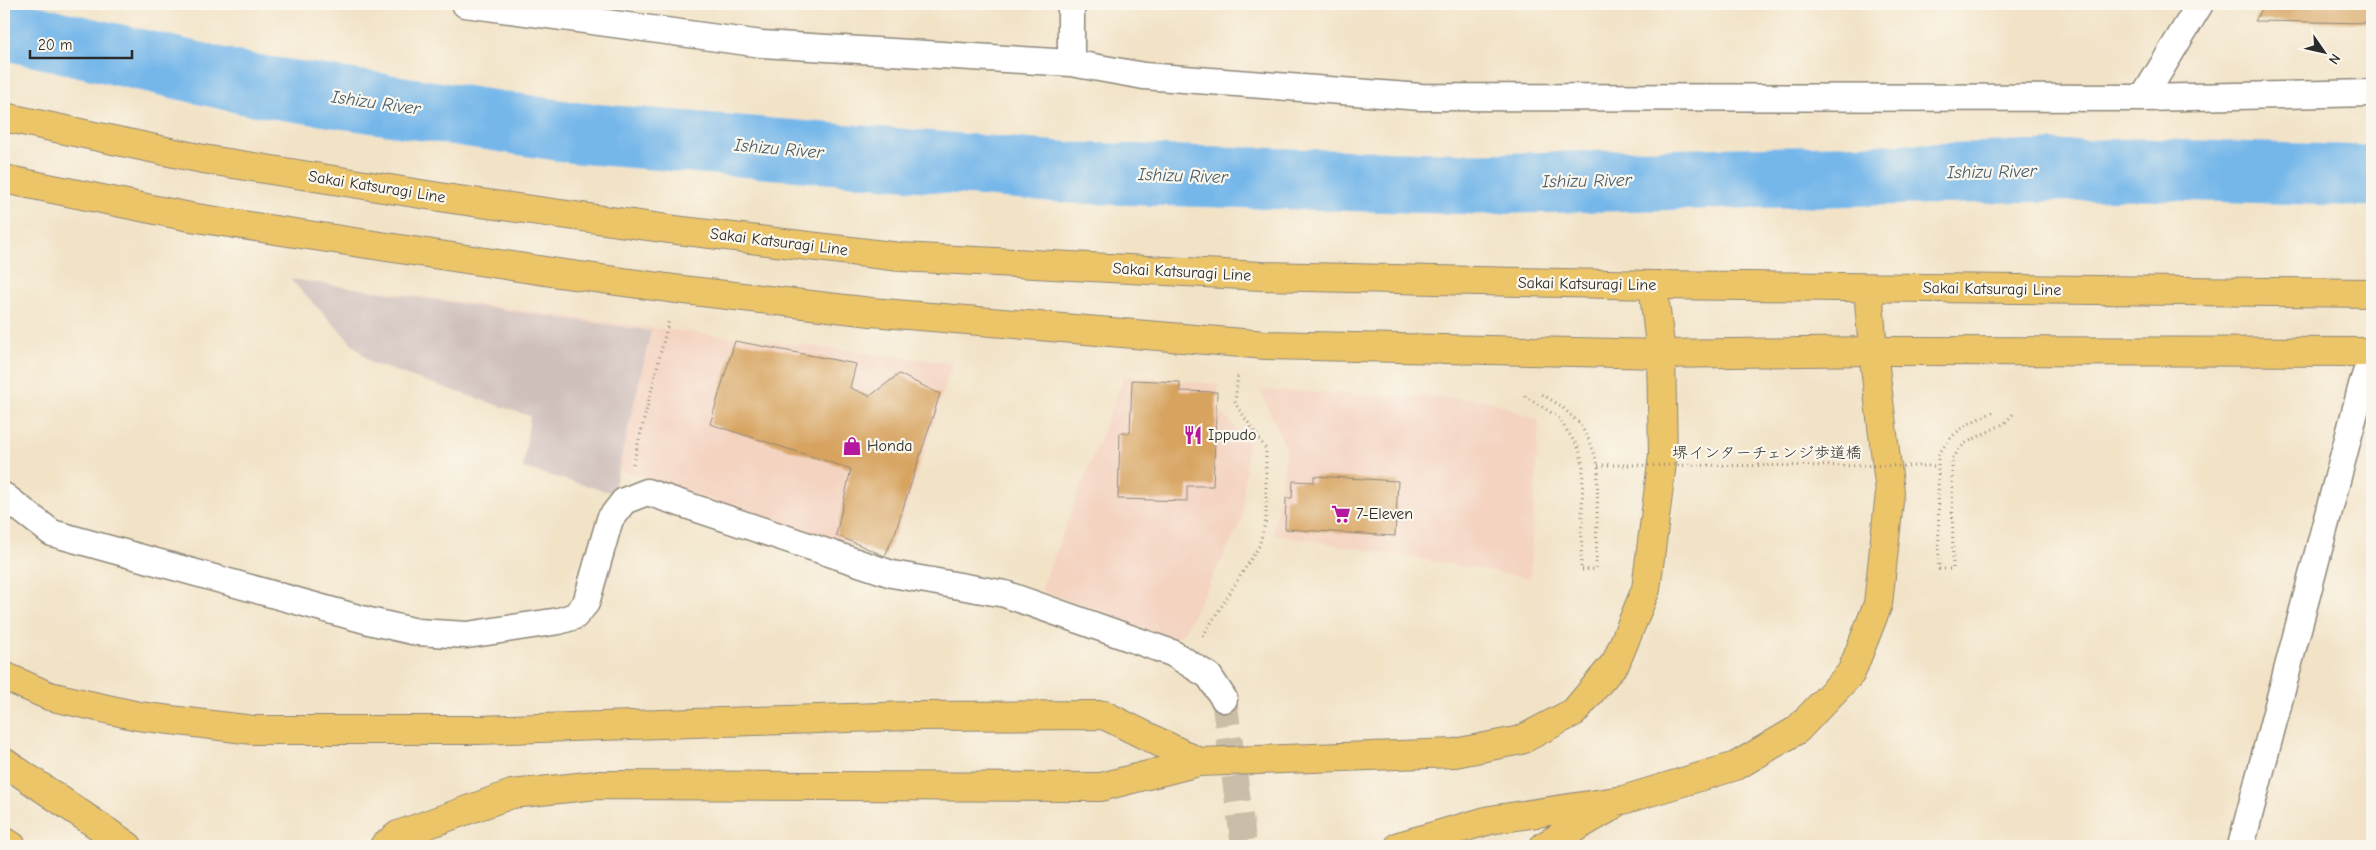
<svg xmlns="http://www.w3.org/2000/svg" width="2376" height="850" viewBox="0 0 2376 850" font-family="'Comic Neue','Klee One',sans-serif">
<rect width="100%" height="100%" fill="#fbf7ec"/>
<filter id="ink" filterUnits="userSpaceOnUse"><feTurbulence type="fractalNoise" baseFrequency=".02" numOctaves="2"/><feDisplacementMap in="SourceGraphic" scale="10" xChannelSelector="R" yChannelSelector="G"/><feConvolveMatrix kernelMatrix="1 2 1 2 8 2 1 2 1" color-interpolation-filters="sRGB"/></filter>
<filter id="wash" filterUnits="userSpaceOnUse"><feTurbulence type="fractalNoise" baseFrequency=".0096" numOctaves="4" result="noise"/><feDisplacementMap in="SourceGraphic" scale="20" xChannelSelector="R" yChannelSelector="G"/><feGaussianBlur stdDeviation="1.12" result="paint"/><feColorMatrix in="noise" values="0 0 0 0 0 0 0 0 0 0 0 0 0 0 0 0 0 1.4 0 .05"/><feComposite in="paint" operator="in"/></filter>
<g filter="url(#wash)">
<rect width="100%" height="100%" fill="#f2e3c7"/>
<!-- built -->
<path fill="#f4d3c1" d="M 290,279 L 654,328 L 953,363 L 900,526 L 885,556 L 619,470 L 613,493 L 523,468 L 530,416 L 371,363 Z
M 1124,376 L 1218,384 L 1218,409 L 1248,441 L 1242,520 L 1183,634 L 1170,640 L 1041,590 Z
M 1260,390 L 1489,400 L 1539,421 L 1530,578 L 1273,534 L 1287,451 Z"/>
<!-- industrial -->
<path fill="#d0c0bc" d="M 290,279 L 651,331 L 613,493 L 523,468 L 530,416 L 371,363 Z"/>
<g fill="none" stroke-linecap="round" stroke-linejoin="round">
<!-- river -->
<path stroke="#76b7ea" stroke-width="61" d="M 4,29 L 247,84 L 578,133 L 1073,173 L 1478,184 L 2137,169 L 2372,176"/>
</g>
<g id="blocks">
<!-- building -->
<path fill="#d7a35f" d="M 2265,4 L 2372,4 L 2372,23 L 2255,21 Z
M 735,341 L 856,364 L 850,388 L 870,396 L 899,374 L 940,394 L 896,530 L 885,556 L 836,535 L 851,469 L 710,424 Z
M 1132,380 L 1180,382 L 1180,391 L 1217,392 L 1213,486 L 1187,486 L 1187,501 L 1118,499 L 1120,433 L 1130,433 Z
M 1314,476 L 1398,481 L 1395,536 L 1285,529 L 1286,498 L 1292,498 L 1293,481 L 1314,482 Z"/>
</g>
</g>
<g filter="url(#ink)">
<use href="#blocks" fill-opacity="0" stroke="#8e8779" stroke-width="1"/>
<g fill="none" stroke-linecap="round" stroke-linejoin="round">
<!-- street-tunnel -->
<path stroke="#cabea8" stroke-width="26" stroke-dasharray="26 13" stroke-linecap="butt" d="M 1224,699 L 1244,846"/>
<!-- street casing -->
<g stroke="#8e8779" stroke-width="29">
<path id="street" d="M 465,4 L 762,44 L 1071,63 L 1144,76 L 1421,97 L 2143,98 L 2372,93
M 1071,63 L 1071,4
M 2143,98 L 2200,4
M 4,496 L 52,533 L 369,621 L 417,632 L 467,635 L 559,621 L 575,616 L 586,603 L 610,519 L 624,501 L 647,492 L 892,574 L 1005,594 L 1172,653 L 1209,676 L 1224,699
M 2241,846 L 2362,385 L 2372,355"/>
</g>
<!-- primary casing -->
<g stroke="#8e8779" stroke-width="30">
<path id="primary" d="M 4,117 L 203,159 L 452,199 L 676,230 L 900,257 L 1261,276 L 1653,285 L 2372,293
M 4,179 L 190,217 L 558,273 L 675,289 L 871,312 L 1266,345 L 1661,354 L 1873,351 L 2372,352"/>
</g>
<!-- highway casing -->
<g stroke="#8e8779" stroke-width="30">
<path id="highway" d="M 4,676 L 49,696 L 138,716 L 253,730 L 479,730 L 910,716 L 1104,715 L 1199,762
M 4,762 L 128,846
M 4,841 L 12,846
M 384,846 L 398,835 L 512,794 L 597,785 L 1101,787 L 1199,762 L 1455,753 L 1521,740 L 1574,712 L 1616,662 L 1646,589 L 1663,455 L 1661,354 L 1653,285
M 1399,846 L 1490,820 L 1623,800 L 1736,766 L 1797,730 L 1851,673 L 1878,604 L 1890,492 L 1873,351 L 1868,288
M 1544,846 L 1611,807"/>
</g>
<!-- path -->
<path stroke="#8e8779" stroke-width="3" stroke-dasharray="1 4" stroke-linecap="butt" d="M 1525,396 L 1558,417 L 1579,449 L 1583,465 L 1581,570 L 1596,569 L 1598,465 L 1591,444 L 1580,424 L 1561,406 L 1540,393
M 1993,412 C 1967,424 1953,430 1938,456 L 1939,569 L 1953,569 L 1952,459 L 1964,444 L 2005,423 L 2015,412
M 633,464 L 669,319
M 1203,636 L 1259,546 L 1266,520 L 1266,449 L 1235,403 L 1238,373"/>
<!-- street -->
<use href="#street" stroke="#fff" stroke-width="26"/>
<!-- primary -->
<use href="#primary" stroke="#edc569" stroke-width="28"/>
<!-- highway -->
<use href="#highway" stroke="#edc569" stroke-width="28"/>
<!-- path-bridge -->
<path stroke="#8e8779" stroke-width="3" stroke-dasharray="1 4" stroke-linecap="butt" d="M 1598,465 L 1937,466"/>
</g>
</g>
<!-- icons -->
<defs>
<g id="restaurant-bare" transform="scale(1.5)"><path d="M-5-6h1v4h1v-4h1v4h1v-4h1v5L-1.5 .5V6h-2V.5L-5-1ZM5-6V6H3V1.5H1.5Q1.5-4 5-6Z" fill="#b5179e" stroke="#fbf7ec" stroke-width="2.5" paint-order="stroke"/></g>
<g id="shop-bare" transform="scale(1.5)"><path d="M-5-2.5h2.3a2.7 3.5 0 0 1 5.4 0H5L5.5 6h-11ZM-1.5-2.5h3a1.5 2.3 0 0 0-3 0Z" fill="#b5179e" stroke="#fbf7ec" stroke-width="2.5" paint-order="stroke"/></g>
<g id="supermarket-bare" transform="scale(1.5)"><path d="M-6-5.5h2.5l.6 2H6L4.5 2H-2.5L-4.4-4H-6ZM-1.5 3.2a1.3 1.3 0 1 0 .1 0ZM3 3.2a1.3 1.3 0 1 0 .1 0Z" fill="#b5179e" stroke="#fbf7ec" stroke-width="2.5" paint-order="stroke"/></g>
</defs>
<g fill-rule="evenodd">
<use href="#restaurant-bare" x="1193" y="435"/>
<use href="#shop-bare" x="852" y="446"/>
<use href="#supermarket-bare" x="1341" y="514"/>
</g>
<g text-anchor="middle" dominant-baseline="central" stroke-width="4.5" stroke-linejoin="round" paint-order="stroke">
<!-- street labels -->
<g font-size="16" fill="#2b2b2b" stroke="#fbf7ec">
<text transform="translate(377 187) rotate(9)">Sakai Katsuragi Line</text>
<text transform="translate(779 242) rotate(7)">Sakai Katsuragi Line</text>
<text transform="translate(1182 272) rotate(3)">Sakai Katsuragi Line</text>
<text transform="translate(1587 284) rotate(1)">Sakai Katsuragi Line</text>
<text transform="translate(1992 289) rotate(1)">Sakai Katsuragi Line</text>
<text x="1767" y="453">堺インターチェンジ歩道橋</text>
</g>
<!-- poi labels -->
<g font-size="16" fill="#2b2b2b" stroke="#fbf7ec" text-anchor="start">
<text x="1208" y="435">Ippudo</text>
<text x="867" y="446">Honda</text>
<text x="1356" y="514">7-Eleven</text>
</g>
<!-- water labels -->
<g font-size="18" font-style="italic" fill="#455c6e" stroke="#fbf7ec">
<text transform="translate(376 103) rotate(8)">Ishizu River</text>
<text transform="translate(779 149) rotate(5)">Ishizu River</text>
<text transform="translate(1992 172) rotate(-1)">Ishizu River</text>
<text transform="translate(1183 176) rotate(2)">Ishizu River</text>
<text transform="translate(1587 181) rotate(-1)">Ishizu River</text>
</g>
</g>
<!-- margin -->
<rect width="2376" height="850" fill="none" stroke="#fbf7ec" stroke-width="20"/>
<!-- north arrow -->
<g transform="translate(2324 52) rotate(124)" stroke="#fbf7ec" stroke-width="4" paint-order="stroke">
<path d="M0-4L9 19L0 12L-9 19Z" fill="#2b2b2b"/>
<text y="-8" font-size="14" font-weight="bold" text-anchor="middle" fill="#2b2b2b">N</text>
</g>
<!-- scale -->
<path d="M30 50v8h102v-8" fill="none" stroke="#2b2b2b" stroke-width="2.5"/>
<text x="38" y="50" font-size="15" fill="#2b2b2b" stroke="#fbf7ec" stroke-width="4" paint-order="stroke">20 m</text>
</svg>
